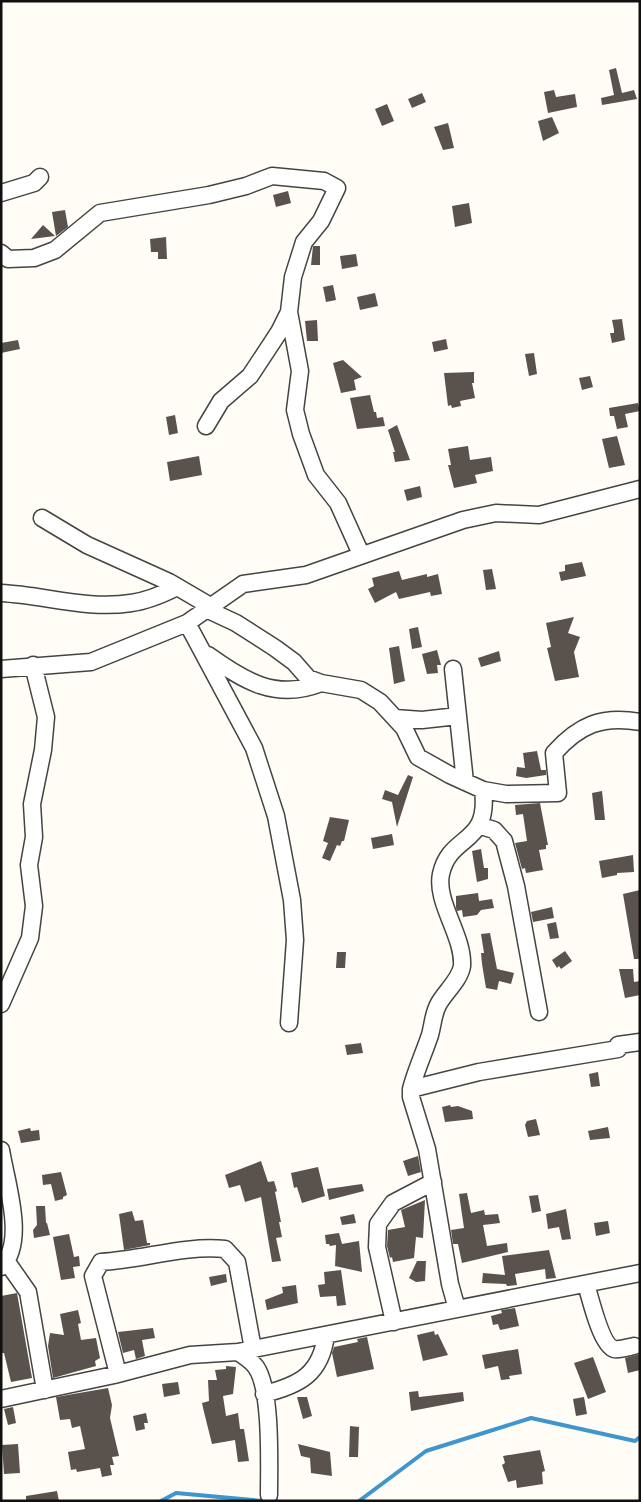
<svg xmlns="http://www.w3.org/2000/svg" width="641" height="1502" viewBox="0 0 641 1502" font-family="Literata,serif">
<rect width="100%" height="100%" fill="#fffdf5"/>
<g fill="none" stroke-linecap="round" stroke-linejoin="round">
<!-- stream -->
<path stroke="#3f96cf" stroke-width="4" d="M 161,1501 L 176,1493 L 263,1501
M 359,1501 L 426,1451 L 531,1418 L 635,1441 L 640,1437"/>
</g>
<!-- building -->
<path fill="#5a524d" d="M 616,68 L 622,93 L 634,90 L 637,99 L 602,105 L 601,98 L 614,95 L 609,70 Z
M 554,90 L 556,97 L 575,94 L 577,107 L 548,113 L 544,92 Z
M 422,93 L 426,102 L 412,108 L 408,99 Z
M 387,104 L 394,121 L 382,126 L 375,109 Z
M 552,117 L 559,133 L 543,141 L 538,121 Z
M 448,123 L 454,148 L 443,150 L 434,127 Z
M 288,191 L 291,203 L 276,207 L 273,195 Z
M 469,203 L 472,223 L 455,227 L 452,206 Z
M 65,210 L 68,227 L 56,236 L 52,212 Z
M 43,225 L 55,236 L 31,239 Z
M 166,237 L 167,259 L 158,259 L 158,252 L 151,252 L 150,239 Z
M 313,246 L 320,246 L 320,265 L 311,265 Z
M 356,254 L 358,266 L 342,269 L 340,256 Z
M 333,285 L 336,300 L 326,302 L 323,287 Z
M 375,293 L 378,306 L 360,310 L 357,297 Z
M 622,319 L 625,340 L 612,343 L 610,333 L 614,333 L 614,330 L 612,320 Z
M 317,320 L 318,341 L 307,341 L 305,321 Z
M 446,339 L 448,349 L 434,352 L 432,342 Z
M 18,340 L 20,349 L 1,353 L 1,343 Z
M 534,353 L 537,374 L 529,376 L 525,354 Z
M 343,360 L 362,377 L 354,380 L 356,390 L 341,393 L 333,363 Z
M 474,372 L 474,383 L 472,383 L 475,398 L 460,401 L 461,406 L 452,408 L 451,405 L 448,406 L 444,373 Z
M 590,376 L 593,387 L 582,390 L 579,378 Z
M 370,395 L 374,412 L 376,412 L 377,418 L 383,417 L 385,426 L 357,429 L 350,398 Z
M 638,403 L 640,411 L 625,414 L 628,427 L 617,429 L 614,416 L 610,416 L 609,408 Z
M 175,415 L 178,433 L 169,435 L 166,417 Z
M 397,425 L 410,460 L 395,462 L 393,452 L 395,452 L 388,430 Z
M 617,436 L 625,465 L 609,468 L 602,439 Z
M 468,446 L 470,460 L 491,457 L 493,471 L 475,475 L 477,483 L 454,488 L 448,465 L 451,465 L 448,449 Z
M 199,456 L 202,475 L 170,481 L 167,462 Z
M 420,486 L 422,497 L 407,501 L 404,490 Z
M 582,562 L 586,576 L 561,581 L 559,572 L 565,571 L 565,565 Z
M 492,569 L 496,589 L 486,590 L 483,570 Z
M 399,571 L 402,580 L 427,574 L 427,577 L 438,574 L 442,594 L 431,596 L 430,592 L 399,599 L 396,592 L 375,603 L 368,589 L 374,586 L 372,578 Z
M 574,617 L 568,633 L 580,637 L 574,652 L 579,677 L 555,681 L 547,648 L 551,647 L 546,623 Z
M 418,627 L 422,647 L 412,649 L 409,629 Z
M 399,646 L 405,681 L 394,684 L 389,648 Z
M 437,650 L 441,665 L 437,665 L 438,673 L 427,674 L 422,654 Z
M 499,651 L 501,661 L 481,667 L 478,658 Z
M 537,751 L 541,770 L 546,770 L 546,775 L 526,778 L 516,776 L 517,767 L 525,768 L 523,753 Z
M 408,775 L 413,777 L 397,827 L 392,802 L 382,799 L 385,790 L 398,795 Z
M 602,791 L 605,820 L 595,820 L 592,793 Z
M 540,803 L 548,845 L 546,845 L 546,849 L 539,850 L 543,870 L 526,873 L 525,868 L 522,869 L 515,843 L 527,841 L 523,814 L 516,815 L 515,805 Z
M 330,817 L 349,820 L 344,841 L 342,841 L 340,846 L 337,845 L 330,861 L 322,858 L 328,843 L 323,841 Z
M 392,834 L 394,845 L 373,849 L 371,838 Z
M 481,849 L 484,868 L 488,868 L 488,879 L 477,882 L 472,851 Z
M 633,855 L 634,872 L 617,873 L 617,875 L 602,878 L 599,861 Z
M 640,890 L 640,959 L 634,959 L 623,894 Z
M 478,893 L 479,901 L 492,899 L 494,908 L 481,910 L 477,915 L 463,917 L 462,910 L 457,911 L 456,908 L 456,896 Z
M 552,907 L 554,918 L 533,922 L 531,912 Z
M 556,922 L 559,938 L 550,939 L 547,924 Z
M 490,933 L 497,969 L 514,973 L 511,984 L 499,981 L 497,990 L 486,988 L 482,964 L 481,953 L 484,953 L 481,934 Z
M 565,951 L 572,961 L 561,969 L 559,966 L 557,968 L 552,960 Z
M 337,952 L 346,952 L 345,968 L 336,968 Z
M 619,969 L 633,969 L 634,982 L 640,981 L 640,995 L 625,998 Z
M 361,1043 L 363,1053 L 347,1055 L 345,1045 Z
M 598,1072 L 600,1086 L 591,1087 L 589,1074 Z
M 450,1105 L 451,1107 L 458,1106 L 472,1111 L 473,1119 L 445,1122 L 442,1107 Z
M 536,1119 L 540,1135 L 528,1137 L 525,1125 L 527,1121 Z
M 608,1127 L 610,1138 L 590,1140 L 588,1131 Z
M 30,1128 L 31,1131 L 39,1130 L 40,1140 L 21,1143 L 18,1131 Z
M 418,1156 L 421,1172 L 408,1176 L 403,1161 Z
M 261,1161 L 268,1182 L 274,1181 L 277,1191 L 275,1192 L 281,1222 L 279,1222 L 282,1237 L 276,1238 L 281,1261 L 272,1262 L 261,1197 L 245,1202 L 240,1185 L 229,1188 L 225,1175 Z
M 318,1167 L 325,1196 L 302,1203 L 297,1187 L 294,1188 L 291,1173 Z
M 61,1172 L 67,1195 L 63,1197 L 63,1199 L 55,1201 L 51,1184 L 43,1185 L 42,1175 Z
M 362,1184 L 364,1191 L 329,1200 L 327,1189 Z
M 467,1193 L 471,1213 L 484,1210 L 485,1215 L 498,1214 L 500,1223 L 483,1225 L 487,1246 L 507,1243 L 508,1252 L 462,1263 L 458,1244 L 453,1244 L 451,1230 L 464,1228 L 459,1194 Z
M 538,1195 L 541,1211 L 532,1213 L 529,1196 Z
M 425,1200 L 423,1238 L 416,1237 L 414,1258 L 393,1262 L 392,1257 L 390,1258 L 387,1246 L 388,1230 L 405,1227 L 401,1210 Z
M 36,1206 L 45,1206 L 46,1223 L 47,1223 L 50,1235 L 34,1238 L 33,1230 L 37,1225 Z
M 566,1209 L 571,1239 L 562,1240 L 559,1227 L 548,1229 L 546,1214 Z
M 132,1211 L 135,1221 L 143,1220 L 147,1243 L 150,1243 L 150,1245 L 124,1250 L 119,1214 Z
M 354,1214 L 356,1223 L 342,1225 L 340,1217 Z
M 608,1221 L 610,1233 L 596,1236 L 594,1223 Z
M 339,1233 L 342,1244 L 330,1246 L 329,1244 L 326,1244 L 325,1235 Z
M 69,1234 L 74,1257 L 79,1256 L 80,1266 L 73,1267 L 75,1278 L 61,1280 L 53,1237 Z
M 359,1241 L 362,1272 L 335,1266 L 336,1245 Z
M 549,1250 L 556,1278 L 546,1279 L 545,1269 L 515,1274 L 517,1285 L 507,1286 L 506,1284 L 482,1283 L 483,1273 L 505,1275 L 502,1256 Z
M 417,1261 L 426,1261 L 425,1281 L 416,1282 L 409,1278 Z
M 341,1270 L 346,1305 L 337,1306 L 336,1296 L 320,1297 L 318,1285 L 325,1284 L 324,1272 Z
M 226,1274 L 227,1282 L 211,1286 L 209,1277 Z
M 296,1285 L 298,1303 L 267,1310 L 265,1300 L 283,1293 L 282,1287 Z
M 17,1293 L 32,1378 L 11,1382 L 4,1353 L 1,1353 L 1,1296 Z
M 515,1308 L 519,1326 L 500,1330 L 498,1324 L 493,1325 L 491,1316 L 502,1313 L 501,1310 Z
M 78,1310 L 81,1323 L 78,1324 L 81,1340 L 96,1338 L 100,1358 L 95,1361 L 96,1366 L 53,1378 L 48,1346 L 50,1333 L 64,1335 L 60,1314 Z
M 153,1328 L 155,1338 L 142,1340 L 145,1356 L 136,1359 L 134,1350 L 123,1353 L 118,1332 Z
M 434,1331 L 435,1335 L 438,1334 L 448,1355 L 423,1361 L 417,1335 Z
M 367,1337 L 374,1369 L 337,1377 L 332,1353 L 334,1347 L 358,1342 L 357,1339 Z
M 518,1349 L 522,1374 L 509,1376 L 510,1379 L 501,1380 L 498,1366 L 485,1369 L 482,1355 Z
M 640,1354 L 640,1370 L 628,1373 L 625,1358 Z
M 593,1357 L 606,1392 L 588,1399 L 574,1363 Z
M 226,1366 L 236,1367 L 233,1394 L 223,1396 L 226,1416 L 238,1413 L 240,1429 L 244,1429 L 249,1461 L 238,1462 L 235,1440 L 212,1444 L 204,1412 L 202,1403 L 209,1401 L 208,1380 L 217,1380 L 215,1370 L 226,1369 Z
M 178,1382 L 180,1394 L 164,1397 L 162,1384 Z
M 108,1388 L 112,1405 L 110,1418 L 119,1456 L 112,1457 L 114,1465 L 110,1465 L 112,1475 L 102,1477 L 100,1468 L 77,1472 L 76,1469 L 71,1470 L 68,1452 L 85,1449 L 80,1426 L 72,1428 L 70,1419 L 60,1420 L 56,1397 Z
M 418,1391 L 419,1397 L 463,1392 L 464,1401 L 411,1411 L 409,1392 Z
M 297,1397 L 307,1397 L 312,1416 L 303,1419 Z
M 584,1397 L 587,1414 L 576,1416 L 573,1399 Z
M 13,1407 L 16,1423 L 8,1425 L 4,1409 Z
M 146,1413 L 148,1423 L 144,1423 L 145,1429 L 136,1431 L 133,1416 Z
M 350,1426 L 359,1427 L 358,1457 L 349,1457 Z
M 18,1444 L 20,1473 L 4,1474 L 2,1445 Z
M 298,1444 L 330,1452 L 332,1476 L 311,1473 L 310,1458 L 301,1456 Z
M 540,1450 L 545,1471 L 542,1472 L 543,1484 L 517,1488 L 516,1480 L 508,1482 L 502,1465 L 505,1463 L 503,1456 Z
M 57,1491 L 59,1501 L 26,1501 L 26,1496 Z"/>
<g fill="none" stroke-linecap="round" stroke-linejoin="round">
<!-- minor casing -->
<g stroke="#444" stroke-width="19">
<path id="minor" d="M 1,193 L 34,183 L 40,177
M 1,253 L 8,259 L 34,258 L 55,250 L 100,213 L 209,195 L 246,186 L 272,176 L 324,181 L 337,188 L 321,221 L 304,242 L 293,277 L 289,312 L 279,332 L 250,376 L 221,401 L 206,426
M 289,312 L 300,371 L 295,410 L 301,434 L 316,475 L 338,503 L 361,554
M 42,518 L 87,545 L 169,582 L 210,606
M 1,593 C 44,595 88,610 131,603 C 147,601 163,594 177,587
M 206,609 L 236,623 L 275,648 L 294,662 L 308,678 L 321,683 L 361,690 L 380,702 L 404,728 L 418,757 L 450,775 L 483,790 L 506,794 L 558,793 L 554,753 C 579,725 602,715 640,722
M 187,623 L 254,748 L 276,816 L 292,900 L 295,940 L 289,1023
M 208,655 C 244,681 276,701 321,683
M 1,669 L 91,662 L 187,623 L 243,584 L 306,575 L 463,520 L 496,513 L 539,515 L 640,489
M 453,669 L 465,782
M 395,718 L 422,720 L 458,716
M 481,826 L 494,830 L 504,841 L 516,886 L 539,1012
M 1,1004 L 30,938 L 34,906 L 29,865 L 34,837 L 32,804 L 43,750 L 46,717 L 33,665
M 618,1045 L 640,1042
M 411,1089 L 479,1072 L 618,1049
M 1,1150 C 6,1182 27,1243 1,1267
M 7,1262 L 28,1292 L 45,1390
M 586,1284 C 590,1297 601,1345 614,1349 C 620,1350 629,1347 634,1346
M 457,1309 L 450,1284 L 427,1149 L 411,1097 L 411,1089 C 416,1070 424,1053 430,1035 C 433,1024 433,1015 438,1005 C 444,993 460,980 462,966 C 464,936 435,902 441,874 C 450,833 490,846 483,790
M 394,1322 L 377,1247 L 378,1224 L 393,1203 L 433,1182
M 238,1352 C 245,1357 251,1360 256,1367 C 272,1390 269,1465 269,1495
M 118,1374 L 93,1276 L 101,1262 C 143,1260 183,1245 225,1249 L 237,1262 L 253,1349
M 264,1394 C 300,1385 321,1374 326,1335
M 1,1399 L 114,1375 L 190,1355 L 238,1352 L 640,1273"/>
</g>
<!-- minor -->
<use href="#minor" stroke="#fff" stroke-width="16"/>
</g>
<!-- border -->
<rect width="641" height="1502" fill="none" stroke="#111111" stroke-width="5"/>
</svg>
